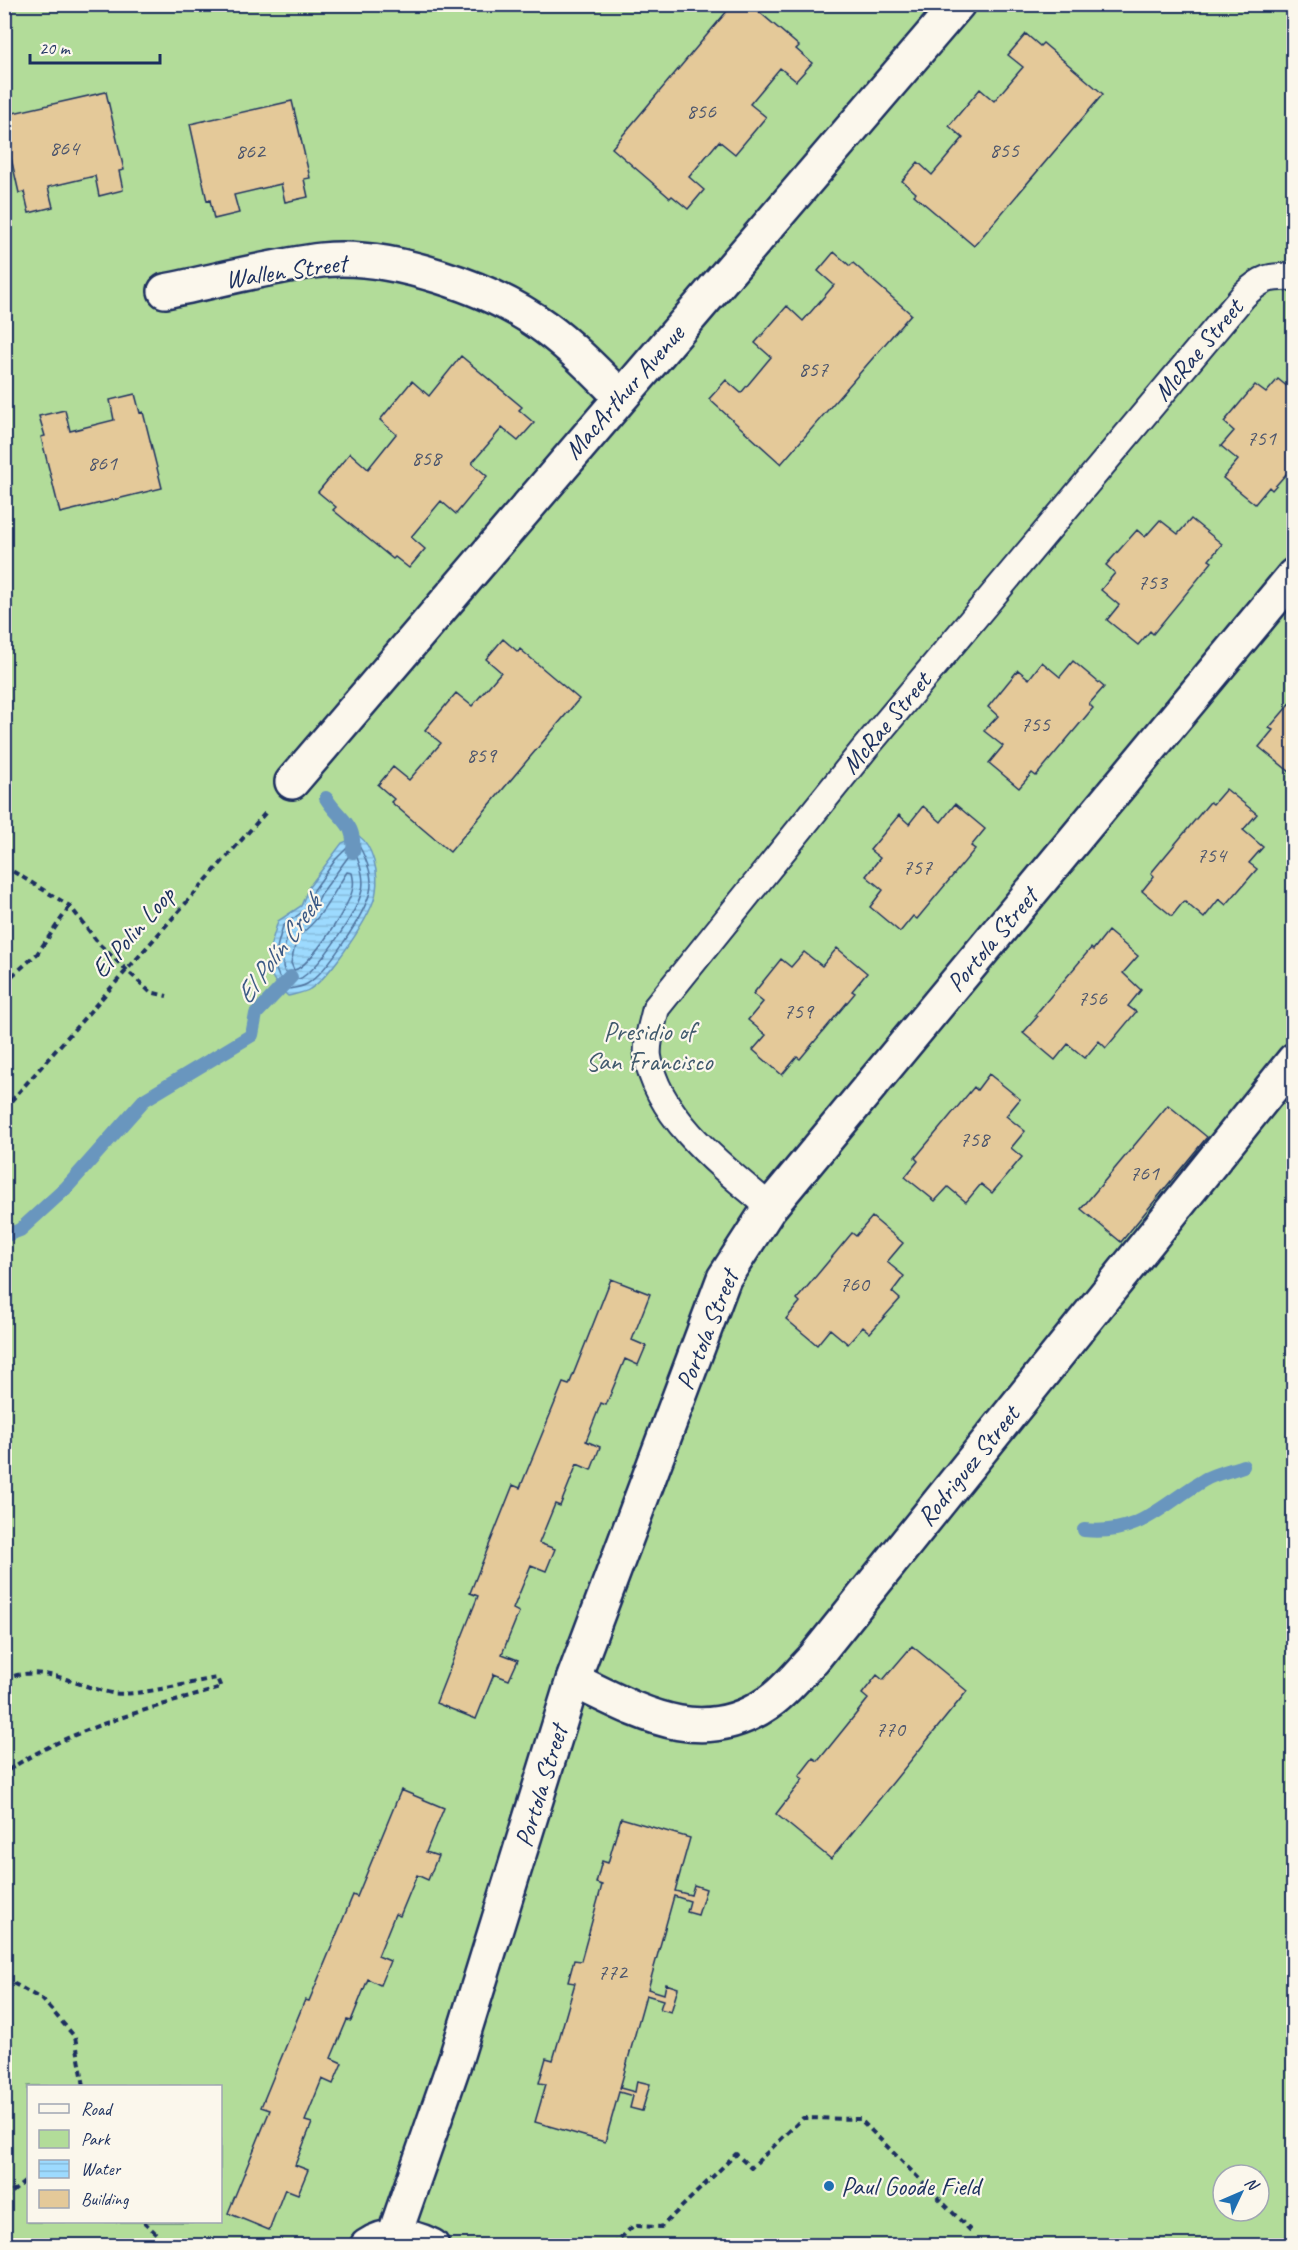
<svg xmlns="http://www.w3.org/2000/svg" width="1298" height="2250" viewBox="0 0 1298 2250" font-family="Caveat,sans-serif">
<defs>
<pattern id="water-rules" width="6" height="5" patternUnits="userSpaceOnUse" patternTransform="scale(1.5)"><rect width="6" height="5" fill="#9ddafe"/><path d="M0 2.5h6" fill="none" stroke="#87bbdc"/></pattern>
</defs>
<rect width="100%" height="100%" fill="#f4e9d3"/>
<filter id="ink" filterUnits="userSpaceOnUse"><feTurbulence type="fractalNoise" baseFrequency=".0167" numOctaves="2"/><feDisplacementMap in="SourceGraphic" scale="12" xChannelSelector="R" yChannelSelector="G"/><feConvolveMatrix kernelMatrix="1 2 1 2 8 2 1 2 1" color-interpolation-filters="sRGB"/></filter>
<g filter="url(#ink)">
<!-- green -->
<path fill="#b2dc99" stroke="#66867c" stroke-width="1.5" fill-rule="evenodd" d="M 5,5 L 1293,5 L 1293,2245 L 5,2246 ZM 28,2086 L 220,2086 L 220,2222 L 28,2222 ZM 1223,2175 L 1259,2175 L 1259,2211 L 1223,2211 Z"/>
<!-- water -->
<path fill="url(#water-rules)" stroke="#6996be" stroke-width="1.5" d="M 359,836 C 373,846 379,874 376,891 C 374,913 329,978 310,989 C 304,993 295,994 288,996 C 259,970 268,955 278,921 L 301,906 L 309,887 L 342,843 Z"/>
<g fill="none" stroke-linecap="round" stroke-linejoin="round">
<!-- shore -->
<path stroke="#4f739e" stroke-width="1.5" d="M 352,843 L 358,844 C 366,858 374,876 370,892 C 364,915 327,972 307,984 C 302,987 295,988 289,989 C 267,970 276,951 283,926 L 305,910 L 314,890 L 336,859 Z
M 351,853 L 355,853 C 360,864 365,878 362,890 C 358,911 322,964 304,976 C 301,979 295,980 291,980 C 276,968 285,947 289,931 L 311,915 L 321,894 Z
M 347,872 L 352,873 C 353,877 354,883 353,887 C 352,903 309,968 294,970 L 291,963 L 297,937 C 322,919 330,898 347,872 Z"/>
<!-- stream -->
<path stroke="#6996be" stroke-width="14" d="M 326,798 C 340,821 356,822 353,852
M 4,1236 L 20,1230 L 66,1188 L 144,1100 L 252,1035 L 256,1014 L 291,977
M 1084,1530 C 1139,1536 1161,1505 1204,1480 C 1215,1473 1231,1471 1243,1466"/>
</g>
<!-- building -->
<path fill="#e4c999" stroke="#1b2f5e" stroke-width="1.5" d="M 733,4 L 750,4 L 799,46 L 796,49 L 812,63 L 796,81 L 780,68 L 750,104 L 766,117 L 735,154 L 719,141 L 689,177 L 704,190 L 688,209 L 672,196 L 670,198 L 612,148 Z
M 1026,34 L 1040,46 L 1043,43 L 1103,94 L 974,246 L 914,195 L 916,193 L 902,181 L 918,162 L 932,175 L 963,138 L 949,126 L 980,89 L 994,101 L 1023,67 L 1008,55 Z
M 106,92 L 124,170 L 119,171 L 123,190 L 99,196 L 95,176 L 48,187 L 53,207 L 29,213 L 24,192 L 19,193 L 4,127 L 4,115 Z
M 292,101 L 310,178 L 304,179 L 308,197 L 285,202 L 281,184 L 234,195 L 239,213 L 214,219 L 210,200 L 207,201 L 190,124 Z
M 834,252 L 850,266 L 853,263 L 911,314 L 781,464 L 709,399 L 726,380 L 741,393 L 771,357 L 755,343 L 787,306 L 803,321 L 834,285 L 818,271 Z
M 461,356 L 522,407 L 519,410 L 534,423 L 518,441 L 502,428 L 472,463 L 487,476 L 456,514 L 441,501 L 411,537 L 425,549 L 409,568 L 395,557 L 393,559 L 333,510 L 336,507 L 318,492 L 350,453 L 368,469 L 396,434 L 380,420 L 412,381 L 429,396 Z
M 1278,379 L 1294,392 L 1294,465 L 1272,490 L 1269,487 L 1255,504 L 1223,478 L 1238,460 L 1221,446 L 1234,431 L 1224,422 L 1255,385 L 1266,393 Z
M 135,394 L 140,413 L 143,412 L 162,488 L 60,513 L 41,437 L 45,436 L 39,416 L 65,410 L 70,431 L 114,420 L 110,400 Z
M 1191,519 L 1222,544 L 1209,560 L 1212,562 L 1153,634 L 1150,631 L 1138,645 L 1107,620 L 1119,605 L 1101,590 L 1115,573 L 1106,565 L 1137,530 L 1145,537 L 1160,520 L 1178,534 Z
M 503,639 L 518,652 L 520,649 L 579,699 L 450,852 L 391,802 L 394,799 L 378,785 L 393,767 L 409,780 L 441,743 L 425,730 L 456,693 L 472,706 L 501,672 L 486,659 Z
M 1073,661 L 1104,687 L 1089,704 L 1093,708 L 1036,776 L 1032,773 L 1019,788 L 989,763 L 1003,746 L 984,731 L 998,716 L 988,707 L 1018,670 L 1029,679 L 1042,662 L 1060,677 Z
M 1294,699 L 1294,769 L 1290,772 L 1259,747 L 1273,730 L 1269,728 Z
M 1226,789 L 1257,814 L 1243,830 L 1263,847 L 1249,863 L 1257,869 L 1226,905 L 1219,899 L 1204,918 L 1184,901 L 1172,916 L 1142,891 L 1154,876 L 1151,873 L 1210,802 L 1213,804 Z
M 955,804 L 985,829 L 971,846 L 975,849 L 917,919 L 913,916 L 900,932 L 870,907 L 883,890 L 866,876 L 880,858 L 870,850 L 899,815 L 909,824 L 923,806 L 941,822 Z
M 1108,931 L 1138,956 L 1123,973 L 1141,990 L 1128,1006 L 1136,1012 L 1106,1048 L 1099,1041 L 1085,1058 L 1068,1044 L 1055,1060 L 1023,1033 L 1037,1017 L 1035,1015 L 1091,948 L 1093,950 Z
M 837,948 L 867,973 L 852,991 L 855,993 L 800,1059 L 797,1057 L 782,1075 L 753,1050 L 766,1035 L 748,1020 L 763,1002 L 753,994 L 781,959 L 791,967 L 804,952 L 822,966 Z
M 989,1074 L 1020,1099 L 1006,1116 L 1025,1131 L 1011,1148 L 1022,1157 L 992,1193 L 981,1184 L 966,1202 L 948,1187 L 935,1201 L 905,1177 L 918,1161 L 915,1158 L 974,1087 L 977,1090 Z
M 1168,1105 L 1207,1137 L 1121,1242 L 1081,1209 Z
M 872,1217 L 903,1243 L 887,1262 L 904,1276 L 892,1292 L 900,1299 L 870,1333 L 863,1327 L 848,1344 L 830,1329 L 817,1345 L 786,1319 L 800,1302 L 797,1299 L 852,1233 L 856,1236 Z
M 611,1279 L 650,1294 L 632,1340 L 646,1346 L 638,1365 L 625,1359 L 606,1405 L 601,1403 L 586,1441 L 600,1447 L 591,1470 L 577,1464 L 560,1506 L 555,1504 L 539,1543 L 555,1549 L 546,1571 L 531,1565 L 513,1609 L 519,1612 L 502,1654 L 518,1660 L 509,1680 L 494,1674 L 476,1719 L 436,1703 L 478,1596 L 470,1593 L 513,1485 L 520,1488 L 563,1383 L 569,1385 Z
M 912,1646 L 967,1691 L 831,1859 L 776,1814 L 803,1779 L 799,1776 L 813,1758 L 818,1761 L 868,1699 L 862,1694 L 877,1675 L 883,1680 Z
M 401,1790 L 444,1808 L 426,1852 L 438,1856 L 428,1880 L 417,1875 L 400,1916 L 395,1914 L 378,1956 L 390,1961 L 380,1985 L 368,1979 L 351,2021 L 347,2020 L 331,2058 L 342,2063 L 333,2084 L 322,2079 L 305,2121 L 312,2123 L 295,2165 L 308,2170 L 298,2194 L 285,2189 L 269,2230 L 228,2213 L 270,2110 L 261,2107 L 305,2000 L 309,2001 L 353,1895 L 357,1897 Z
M 621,1818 L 690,1838 L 675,1891 L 691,1895 L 694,1885 L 706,1889 L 698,1915 L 687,1912 L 690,1901 L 674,1896 L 648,1989 L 664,1994 L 666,1984 L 678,1988 L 671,2012 L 660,2009 L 663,2000 L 646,1995 L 620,2088 L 635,2092 L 637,2081 L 650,2084 L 642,2111 L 630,2108 L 633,2096 L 619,2092 L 605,2142 L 535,2122 L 546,2084 L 539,2083 L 546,2058 L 553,2060 L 575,1983 L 568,1982 L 574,1960 L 581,1961 L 602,1885 L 596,1883 L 602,1861 L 608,1863 Z"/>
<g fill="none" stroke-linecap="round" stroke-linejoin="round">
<!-- lane casing -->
<g stroke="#1b2f5e" stroke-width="30">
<path id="lane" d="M 770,1207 C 726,1170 657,1118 648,1057 C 646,1043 653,1022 656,1008 L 866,747 L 1244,295 C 1262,278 1269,276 1294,277"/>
</g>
<!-- street casing -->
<g stroke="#1b2f5e" stroke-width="38">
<path id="street" d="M 165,291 C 217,281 270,266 322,260 C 389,253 493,288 546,328 C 573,348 596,372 620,396
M 292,782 L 958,4
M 573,1680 C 638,1711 700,1750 768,1703 C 785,1692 800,1672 814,1658 L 1294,1060
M 394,2236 L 456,2058 L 573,1680 L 724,1278 L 770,1207 L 1294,575
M 367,2246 C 388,2232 410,2235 432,2246"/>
</g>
<!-- path -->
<path stroke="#1b2f5e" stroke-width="4" stroke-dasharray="6 4.5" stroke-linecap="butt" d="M 4,866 L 70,906 L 99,944 L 150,992 L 167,996
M 4,983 L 37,954 L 70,906
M 4,1109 L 268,810
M 4,1679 C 47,1663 71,1685 112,1693 C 136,1697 191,1682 217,1678 L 221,1688 C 145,1710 70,1728 4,1773
M 4,1978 L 43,2000 L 75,2037 L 84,2086
M 4,2199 L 28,2179
M 144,2222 L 169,2246
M 613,2246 L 633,2226 L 661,2227 L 736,2154 L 751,2168 L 803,2118 L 860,2119 L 971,2231"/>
<!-- lane -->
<use href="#lane" stroke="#fbf7ec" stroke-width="26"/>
<!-- street -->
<use href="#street" stroke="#fbf7ec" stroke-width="33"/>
</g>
</g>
<!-- markers -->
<circle fill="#1f6fb2" stroke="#fbf7ec" stroke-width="2" cx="829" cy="2186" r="6"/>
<g text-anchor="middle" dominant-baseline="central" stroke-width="4.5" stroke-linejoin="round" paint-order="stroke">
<!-- number labels -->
<g font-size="22" fill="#4d566d">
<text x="701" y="111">856</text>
<text x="64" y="148">864</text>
<text x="1004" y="150">855</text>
<text x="250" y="151">862</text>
<text x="813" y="369">857</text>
<text x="1261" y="438">751</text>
<text x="426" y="458">858</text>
<text x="102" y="463">861</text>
<text x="1152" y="582">753</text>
<text x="1035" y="724">755</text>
<text x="481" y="755">859</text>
<text x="1211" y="855">754</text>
<text x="917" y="867">757</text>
<text x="1092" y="998">756</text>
<text x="798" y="1011">759</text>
<text x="974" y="1139">758</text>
<text x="1144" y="1173">761</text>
<text x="854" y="1284">760</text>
<text x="890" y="1729">770</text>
<text x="612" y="1972">772</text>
</g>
<!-- street labels -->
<g font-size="26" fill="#1b2f5e" stroke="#fbf7ec">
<text transform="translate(286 271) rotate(-8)">Wallen Street</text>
<text transform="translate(1198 350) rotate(-50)">McRae Street</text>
<text transform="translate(624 392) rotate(-49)">MacArthur Avenue</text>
<text transform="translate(886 723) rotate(-50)">McRae Street</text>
<text transform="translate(133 932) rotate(-49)">El Polin Loop</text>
<text transform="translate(992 940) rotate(-50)">Portola Street</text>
<text transform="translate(707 1330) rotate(-68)">Portola Street</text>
<text transform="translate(968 1466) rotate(-51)">Rodriguez Street</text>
<text transform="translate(541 1786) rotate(-73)">Portola Street</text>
</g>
<!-- park labels -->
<g font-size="26" fill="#415a6d" stroke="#fbf7ec">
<text x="649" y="1031">Presidio of<tspan x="649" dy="30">San Francisco</tspan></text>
</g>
<!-- poi labels -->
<g font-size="26" fill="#1b2f5e" stroke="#fbf7ec" text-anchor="start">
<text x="841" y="2186">Paul Goode Field</text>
</g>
<!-- water labels -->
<g font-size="27" font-style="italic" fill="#3c5a86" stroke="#fbf7ec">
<text transform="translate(278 950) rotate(-54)">El Polín Creek</text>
</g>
</g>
<!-- margin -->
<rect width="1298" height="2250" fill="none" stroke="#fbf7ec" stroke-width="24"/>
<rect x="12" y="12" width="1274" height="2226" fill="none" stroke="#1b2f5e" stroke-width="2" filter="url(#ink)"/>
<!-- legend -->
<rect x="27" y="2085" width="195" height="138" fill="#fbf7ec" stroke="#a1a7b3" stroke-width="1.5"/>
<rect x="39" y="2104" width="30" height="9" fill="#fbf7ec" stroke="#a1a7b3" stroke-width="1.5"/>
<text x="81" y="2115" font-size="18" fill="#1b2f5e">Road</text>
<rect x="39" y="2130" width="30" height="18" fill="#b2dc99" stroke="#a1a7b3" stroke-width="1.5"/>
<text x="81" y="2145" font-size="18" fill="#1b2f5e">Park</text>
<rect x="39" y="2160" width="30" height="18" fill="url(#water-rules)" stroke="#a1a7b3" stroke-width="1.5"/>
<text x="81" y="2175" font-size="18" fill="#1b2f5e">Water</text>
<rect x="39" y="2190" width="30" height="18" fill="#e4c999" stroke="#a1a7b3" stroke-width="1.5"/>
<text x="81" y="2205" font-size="18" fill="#1b2f5e">Building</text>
<!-- north arrow -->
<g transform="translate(1241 2193) rotate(46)"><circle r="28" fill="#fbf7ec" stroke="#a1a7b3" stroke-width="1.5"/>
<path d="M0-4.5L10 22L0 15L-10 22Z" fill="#1f6fb2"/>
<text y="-9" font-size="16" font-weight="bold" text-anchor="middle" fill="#1b2f5e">N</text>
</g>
<!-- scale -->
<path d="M30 54v9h130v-9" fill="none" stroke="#1b2f5e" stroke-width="3"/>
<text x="39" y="54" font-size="18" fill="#1b2f5e" stroke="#fbf7ec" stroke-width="4.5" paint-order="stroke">20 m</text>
</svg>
